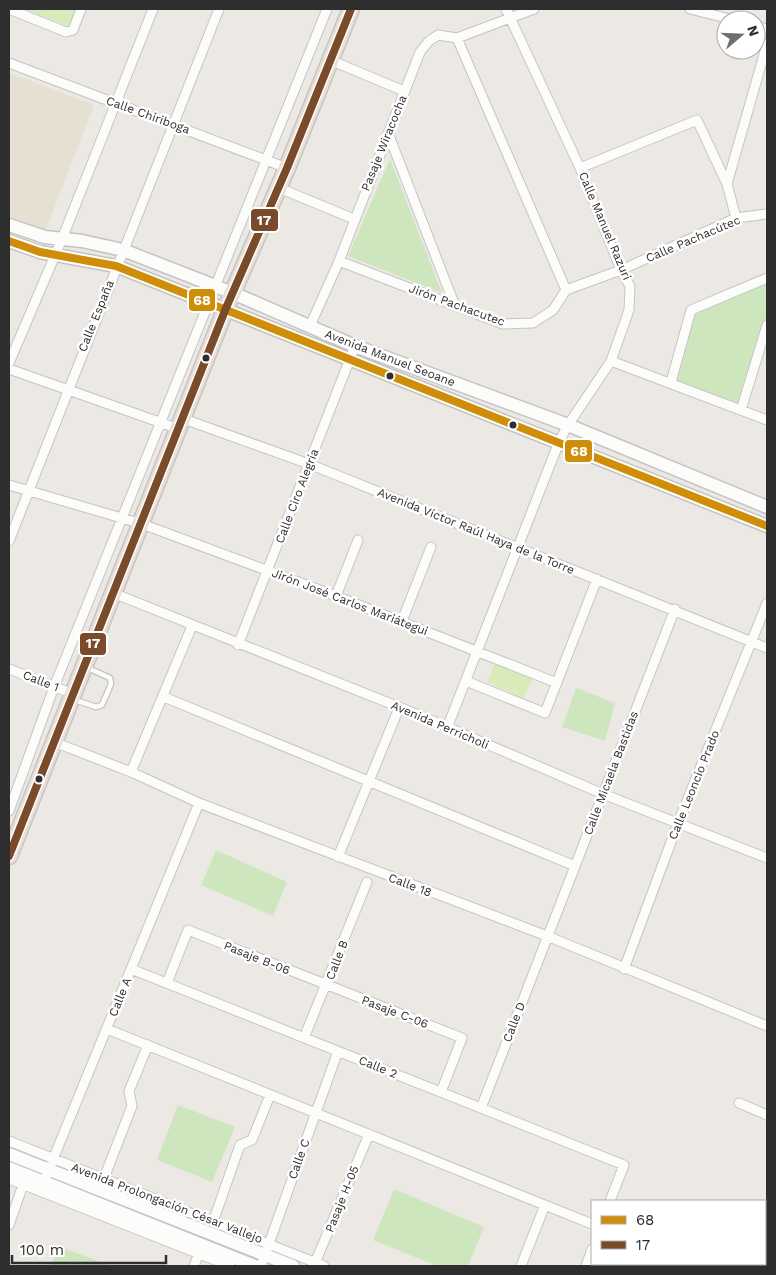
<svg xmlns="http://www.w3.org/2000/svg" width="776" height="1275" viewBox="0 0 776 1275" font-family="'Work Sans',sans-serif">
<rect width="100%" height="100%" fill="#ece8e4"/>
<!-- education -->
<path fill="#e6e0d3" d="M 9,73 L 94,105 L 46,229 L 40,232 L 9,220 Z"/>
<!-- green -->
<path fill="#cee6be" d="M 390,159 L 442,293 L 348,256 Z
M 767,278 L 767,323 L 740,409 L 674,382 L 691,310 Z
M 576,688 L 615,703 L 605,741 L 562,727 Z
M 216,850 L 287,882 L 273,916 L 201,885 Z
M 178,1105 L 235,1127 L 212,1182 L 157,1160 Z
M 394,1189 L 484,1227 L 468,1266 L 437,1266 L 373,1240 Z
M 58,1246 L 111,1266 L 51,1266 Z"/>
<!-- pitch -->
<path fill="#d9eabb" d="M 24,9 L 77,9 L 71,27 Z
M 495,663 L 532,678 L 524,698 L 487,682 Z"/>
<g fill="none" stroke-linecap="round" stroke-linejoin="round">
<!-- lane casing -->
<g stroke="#c5c4c5" stroke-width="7">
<path id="lane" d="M 75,700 L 96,707 L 102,705 L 111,684 L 110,678 L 88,668"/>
</g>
<!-- street casing -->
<g stroke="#c5c4c5" stroke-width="11">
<path id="street" d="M 9,9 L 66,32 L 73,30 L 81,9
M 690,9 L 734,20
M 756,26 L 767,29
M 457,38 L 566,290
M 330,60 L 404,91
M 9,63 L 287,168
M 388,133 L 455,306
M 580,168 L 697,120 L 727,184 L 736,218
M 727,184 L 767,44
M 279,188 L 354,219
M 339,261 L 503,324 L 533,323 L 553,310 L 566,290 L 621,270 L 736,218 L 767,214
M 310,326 L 339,261 L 420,52 L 429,41 L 438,35 L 457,38 L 534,9
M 611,361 L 767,420
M 9,363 L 62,239 L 153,9
M 9,369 L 179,429
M 671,382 L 691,310 L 767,278
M 741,410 L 767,325
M 184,419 L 309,464 L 767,648
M 9,485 L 142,524 L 336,596 L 557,683
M 9,541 L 219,9
M 113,593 L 419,715 L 603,794 L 767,858
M 336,596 L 358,540
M 402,621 L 431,547
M 238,645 L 355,346
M 9,669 L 73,694
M 466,681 L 545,713 L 597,579
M 164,697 L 575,866
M 447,728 L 559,442 L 568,425 L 611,361 L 629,310 L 630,286 L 621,270 L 580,168 L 506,9
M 54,742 L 131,772 L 199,803 L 547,936 L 767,1026
M 131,772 L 192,626
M 9,811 L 54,687 L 327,9
M 338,857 L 399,708
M 131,969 L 624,1165 L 610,1201
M 624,969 L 678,823 L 767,603
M 167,983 L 188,930 L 462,1038 L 441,1092
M 107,1029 L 592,1224
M 304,1038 L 367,882
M 739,1103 L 767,1115
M 481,1108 L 675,609
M 9,1141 L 324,1266
M 104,1178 L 132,1106 L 129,1091 L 148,1045
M 9,1179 L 230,1266
M 40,1191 L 199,803
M 213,1222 L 240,1145 L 252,1140 L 270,1095
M 9,1225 L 23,1185
M 315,1263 L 369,1134
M 733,1264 L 740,1266
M 194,1266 L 199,1253
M 261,1266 L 338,1051
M 521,1266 L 545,1205
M 586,1266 L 592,1249
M 672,1266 L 672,1264"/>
</g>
<!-- secondary casing -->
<g stroke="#c5c4c5" stroke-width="15">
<path id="secondary" d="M 9,225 L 45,237 L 82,241 L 123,250 L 233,293 L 355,346 L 568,425 L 767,507
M 9,241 L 40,252 L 116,266 L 767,526
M 9,1154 L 293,1266
M 9,1168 L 255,1266"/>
</g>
<!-- highway casing -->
<g stroke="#c6c5c4" stroke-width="19">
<path id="highway" d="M 9,856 L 226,308 L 287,168 L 351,9"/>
</g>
<!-- lane -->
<use href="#lane" stroke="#fcfcfb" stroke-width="4.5"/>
<!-- street -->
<use href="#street" stroke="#fcfcfb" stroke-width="9"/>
<!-- secondary -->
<use href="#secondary" stroke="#fcfcfb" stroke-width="12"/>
<!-- highway -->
<use href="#highway" stroke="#eadfd6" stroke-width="16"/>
<!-- bus-1 casing -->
<g stroke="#fff" stroke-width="11">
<path id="bus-1" d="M 9,241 L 40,252 L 116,266 L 767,526"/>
</g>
<!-- bus-2 casing -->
<g stroke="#fff" stroke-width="11">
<path id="bus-2" d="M 9,856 L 226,308 L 287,168 L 351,9"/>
</g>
<!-- bus-1 -->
<use href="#bus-1" stroke="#cf8e09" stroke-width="8"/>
<!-- bus-2 -->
<use href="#bus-2" stroke="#7a4b2a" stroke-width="8"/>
</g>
<!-- markers -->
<g fill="#2e2e2e" stroke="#fff" stroke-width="2">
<circle cx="206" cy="358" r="4.5"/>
<circle cx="390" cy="376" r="4.5"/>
<circle cx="513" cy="425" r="4.5"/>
<circle cx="39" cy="779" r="4.5"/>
</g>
<g text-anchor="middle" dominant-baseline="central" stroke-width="5" stroke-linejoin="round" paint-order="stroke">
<!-- street labels -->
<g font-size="12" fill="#2e2e2e" stroke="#fff">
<text transform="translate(148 115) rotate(20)">Calle Chiriboga</text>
<text transform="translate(384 143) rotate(-68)">Pasaje Wiracocha</text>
<text transform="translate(605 226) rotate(67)">Calle Manuel Razuri</text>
<text transform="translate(693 239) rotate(-23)">Calle Pachacútec</text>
<text transform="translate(457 305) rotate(20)">Jirón Pachacutec</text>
<text transform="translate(96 316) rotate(-68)">Calle España</text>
<text transform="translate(390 358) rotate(21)">Avenida Manuel Seoane</text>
<text transform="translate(297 496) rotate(-69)">Calle Ciro Alegría</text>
<text transform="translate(476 531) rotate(22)">Avenida Víctor Raúl Haya de la Torre</text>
<text transform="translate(350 602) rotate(21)">Jirón José Carlos Mariátegui</text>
<text transform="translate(41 681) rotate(21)">Calle 1</text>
<text transform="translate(440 725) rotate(23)">Avenida Perricholi</text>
<text transform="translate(611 773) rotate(-69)">Calle Micaela Bastidas</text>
<text transform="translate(694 785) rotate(-68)">Calle Leoncio Prado</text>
<text transform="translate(410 885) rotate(21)">Calle 18</text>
<text transform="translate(257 958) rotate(22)">Pasaje B-06</text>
<text transform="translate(337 960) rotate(-69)">Calle B</text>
<text transform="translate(120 997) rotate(-68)">Calle A</text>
<text transform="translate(395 1012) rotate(21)">Pasaje C-06</text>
<text transform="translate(514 1022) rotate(-69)">Calle D</text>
<text transform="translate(378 1067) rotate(22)">Calle 2</text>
<text transform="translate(299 1159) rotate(-70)">Calle C</text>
<text transform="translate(342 1199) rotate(-68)">Pasaje H-05</text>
<text transform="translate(167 1203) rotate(21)">Avenida Prolongación César Vallejo</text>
</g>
</g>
<g stroke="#fff" stroke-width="2">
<rect x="250" y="208" width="29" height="24" rx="5" fill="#7a4b2a"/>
<rect x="188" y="288" width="28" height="24" rx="5" fill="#cf8e09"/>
<rect x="564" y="439" width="29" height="24" rx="5" fill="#cf8e09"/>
<rect x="79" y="632" width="28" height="24" rx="5" fill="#7a4b2a"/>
</g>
<g font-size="14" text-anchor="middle" font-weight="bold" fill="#fff">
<text x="264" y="225">17</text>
<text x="202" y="305">68</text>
<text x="579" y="456">68</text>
<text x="93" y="648">17</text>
</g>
<!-- border -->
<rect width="776" height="1275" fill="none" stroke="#2e2e2e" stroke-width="20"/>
<!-- legend -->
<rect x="591" y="1200" width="175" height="65" fill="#ffffff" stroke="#ababab"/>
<rect x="601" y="1216" width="25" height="8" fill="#cf8e09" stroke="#ababab"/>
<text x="636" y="1225" font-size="15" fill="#2e2e2e">68</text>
<rect x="601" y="1241" width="25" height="8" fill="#7a4b2a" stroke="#ababab"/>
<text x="636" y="1250" font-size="15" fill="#2e2e2e">17</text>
<!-- north arrow -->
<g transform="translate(741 35) rotate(71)"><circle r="24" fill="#ffffff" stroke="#ababab"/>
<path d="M0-4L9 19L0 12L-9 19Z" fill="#706f6e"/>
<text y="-8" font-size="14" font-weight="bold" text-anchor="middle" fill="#2e2e2e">N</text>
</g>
<!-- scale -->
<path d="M12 1255v8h154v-8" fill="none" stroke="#2e2e2e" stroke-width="2.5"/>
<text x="20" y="1255" font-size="15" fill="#2e2e2e" stroke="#ffffff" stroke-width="4" paint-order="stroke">100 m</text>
</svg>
